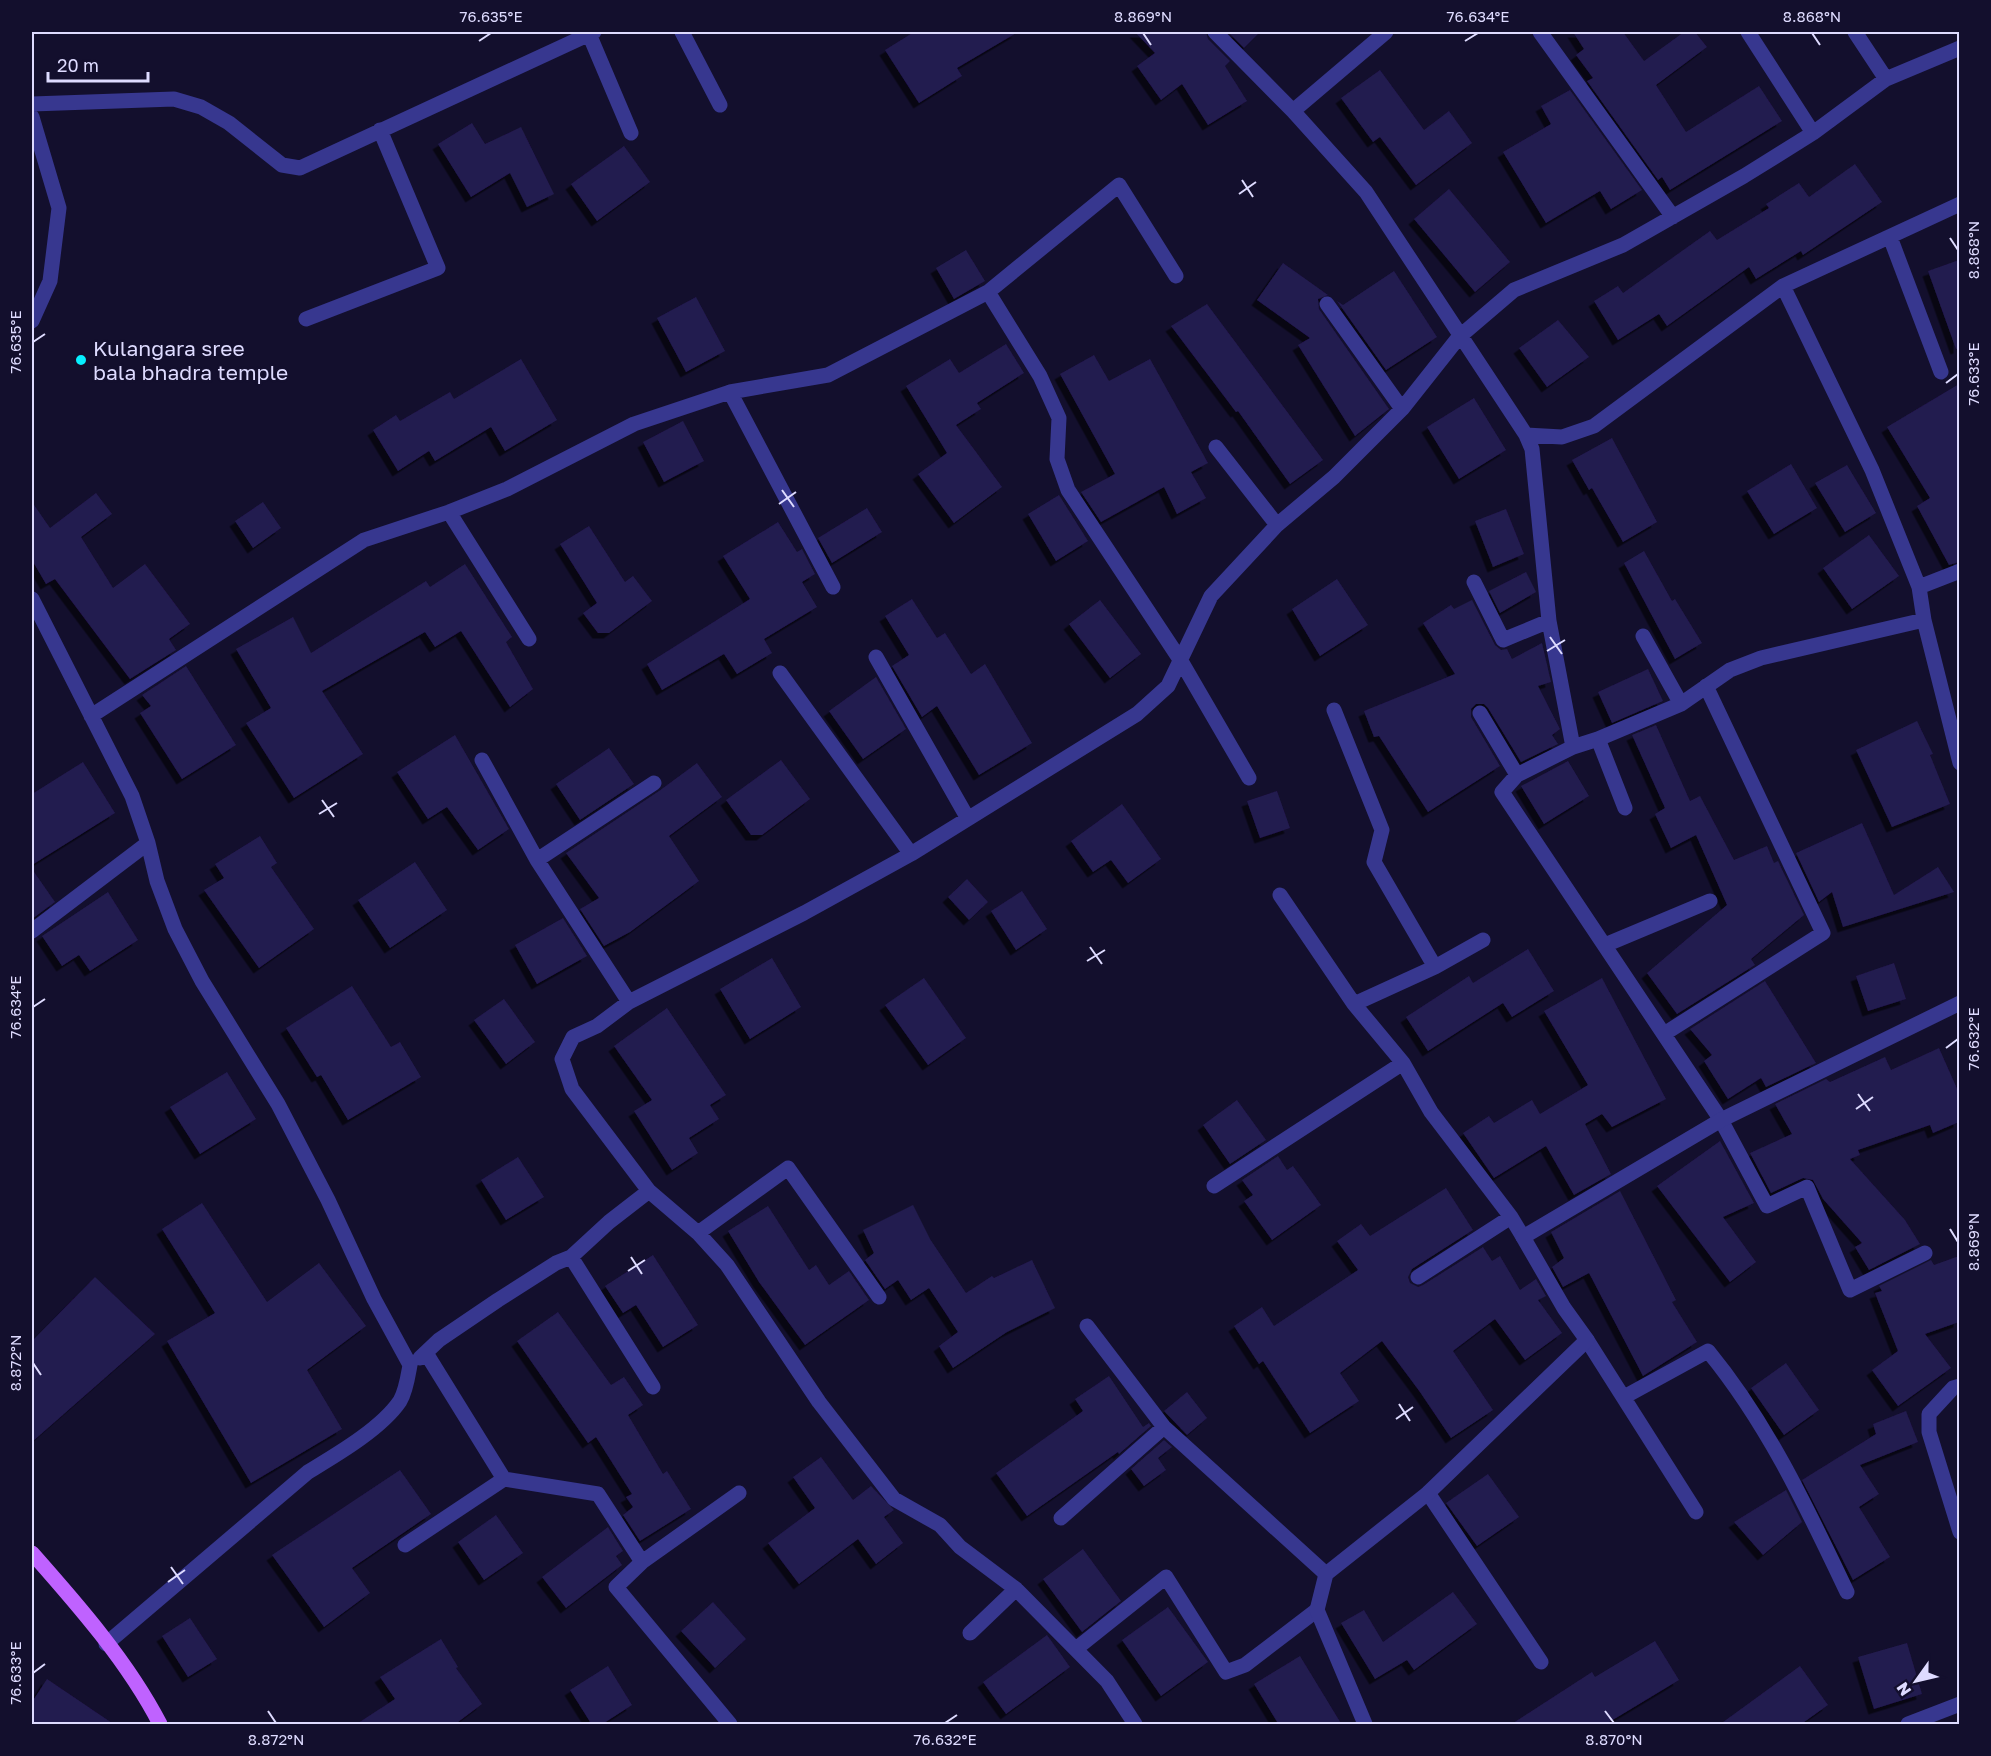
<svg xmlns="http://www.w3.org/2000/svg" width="1991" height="1756" viewBox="0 0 1991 1756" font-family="'Golos Text',sans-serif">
<defs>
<filter id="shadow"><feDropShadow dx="-5.5" dy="5.5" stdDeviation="0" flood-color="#0009"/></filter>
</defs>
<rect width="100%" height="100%" fill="#130f2d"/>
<!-- building -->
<path fill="#231a4f" filter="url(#shadow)" d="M 914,32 L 1018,32 L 957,68 L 962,76 L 919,103 L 885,50 Z
M 1135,32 L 1206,32 L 1208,39 L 1230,61 L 1225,66 L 1247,101 L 1208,125 L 1182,84 L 1161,100 L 1137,66 L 1155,53 Z
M 1228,32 L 1260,32 L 1244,48 Z
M 1573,32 L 1623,32 L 1644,61 L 1684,32 L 1695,32 L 1707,47 L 1656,85 L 1686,132 L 1759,86 L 1782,121 L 1670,190 L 1662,177 L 1658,180 L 1587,81 L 1593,78 L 1576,55 L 1584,49 Z
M 1380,70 L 1424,130 L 1449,111 L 1472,143 L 1416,185 L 1380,137 L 1373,142 L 1341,98 Z
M 1570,90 L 1642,190 L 1611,209 L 1600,191 L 1546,223 L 1503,152 L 1551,124 L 1541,106 Z
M 472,123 L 485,144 L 521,127 L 554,194 L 527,207 L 510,173 L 471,197 L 438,144 Z
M 624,146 L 650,182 L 597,221 L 571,184 Z
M 1855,164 L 1882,202 L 1803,255 L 1801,251 L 1756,279 L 1749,267 L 1667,326 L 1659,314 L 1618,340 L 1594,301 L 1618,286 L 1623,293 L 1710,231 L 1717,240 L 1769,208 L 1766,204 L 1799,183 L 1809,197 Z
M 1449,189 L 1510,262 L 1475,292 L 1414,219 Z
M 966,250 L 985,281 L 954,299 L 936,268 Z
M 1959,260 L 1959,348 L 1956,349 L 1928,271 Z
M 1283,263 L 1328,295 L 1318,299 L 1319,309 L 1389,409 L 1355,436 L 1298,345 L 1310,338 L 1257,300 Z
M 1394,271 L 1437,337 L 1386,370 L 1337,301 L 1343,305 Z
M 696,297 L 725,351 L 686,372 L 657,318 Z
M 1207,304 L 1323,460 L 1290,484 L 1238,411 L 1236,412 L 1171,326 Z
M 1558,320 L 1589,357 L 1547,387 L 1519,348 Z
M 1006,344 L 1024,373 L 977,403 L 981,409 L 956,425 L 1002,487 L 954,523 L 918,474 L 947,453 L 906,386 L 950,359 L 959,373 Z
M 1094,355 L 1109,381 L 1150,359 L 1208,463 L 1191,472 L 1206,498 L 1177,514 L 1164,487 L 1101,522 L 1081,492 L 1115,474 L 1060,374 Z
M 521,359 L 557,420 L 505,451 L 491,427 L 435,461 L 429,451 L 398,471 L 373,430 L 396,415 L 400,421 L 450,392 L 454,399 Z
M 1959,384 L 1959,562 L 1949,565 L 1917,506 L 1930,498 L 1887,427 Z
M 1474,398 L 1506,450 L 1459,479 L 1427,427 Z
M 683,421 L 704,461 L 664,482 L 643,442 Z
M 1612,438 L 1657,522 L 1623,542 L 1592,488 L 1589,490 L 1572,460 Z
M 1791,464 L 1817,508 L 1774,534 L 1747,491 Z
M 1847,465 L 1876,513 L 1845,532 L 1815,483 Z
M 96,493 L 112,514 L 81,537 L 113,588 L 145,564 L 190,624 L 169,639 L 176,650 L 130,679 L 55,579 L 46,584 L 32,560 L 32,502 L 50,528 Z
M 1059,495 L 1088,541 L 1056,561 L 1028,514 Z
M 263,502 L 281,528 L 253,548 L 235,521 Z
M 867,508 L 882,532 L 832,563 L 818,538 Z
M 1506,509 L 1524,554 L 1493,567 L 1475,521 Z
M 778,522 L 797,552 L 802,549 L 815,574 L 802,582 L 817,607 L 764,639 L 772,653 L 737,674 L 724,654 L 662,690 L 647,664 L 750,599 L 723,556 Z
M 589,526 L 625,582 L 633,576 L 652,601 L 609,633 L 598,633 L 583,613 L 597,603 L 560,544 Z
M 1869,535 L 1899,576 L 1852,609 L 1823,568 Z
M 1644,551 L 1672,601 L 1675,599 L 1702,643 L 1675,659 L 1624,563 Z
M 465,564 L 512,637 L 506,642 L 533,689 L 510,707 L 461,631 L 435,647 L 425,632 L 322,691 L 363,754 L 294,798 L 246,723 L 271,708 L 236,649 L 293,617 L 311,653 L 426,581 L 430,587 Z
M 1526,572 L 1536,592 L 1500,613 L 1489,591 Z
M 1337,579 L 1368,625 L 1320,656 L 1292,609 Z
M 912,599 L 937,638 L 945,633 L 971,674 L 985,664 L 1032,743 L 979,775 L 937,706 L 922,717 L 892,666 L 909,655 L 885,616 Z
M 1100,600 L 1141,654 L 1110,678 L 1069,624 Z
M 1472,600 L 1495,645 L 1501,650 L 1507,649 L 1512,659 L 1542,643 L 1551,682 L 1538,686 L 1560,729 L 1552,735 L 1558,744 L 1521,762 L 1488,708 L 1484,704 L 1476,704 L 1471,709 L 1471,717 L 1500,766 L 1428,812 L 1379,736 L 1374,737 L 1364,711 L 1455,674 L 1423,623 L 1451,605 L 1454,609 Z
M 186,666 L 236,745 L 182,779 L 140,713 L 151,706 L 142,695 Z
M 1648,669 L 1663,701 L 1612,723 L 1598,692 Z
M 876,677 L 906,729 L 863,759 L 829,711 Z
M 1917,721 L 1933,754 L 1930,755 L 1950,804 L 1892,827 L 1856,750 Z
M 1656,725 L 1690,801 L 1700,796 L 1734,860 L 1767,846 L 1774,863 L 1778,861 L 1804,915 L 1751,959 L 1755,965 L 1677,1014 L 1647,973 L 1727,905 L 1696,835 L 1671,848 L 1655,814 L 1665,808 L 1632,735 Z
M 455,735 L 509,829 L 478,850 L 447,807 L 428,819 L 397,772 Z
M 609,748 L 634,784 L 580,820 L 556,784 Z
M 781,760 L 810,799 L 762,835 L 751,835 L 726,800 Z
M 1568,761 L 1589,796 L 1544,824 L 1521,786 Z
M 83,762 L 115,813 L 32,865 L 32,794 Z
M 697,763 L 722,797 L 669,836 L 699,881 L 630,932 L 604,946 L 580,909 L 599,898 L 566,853 L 659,791 Z
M 1277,791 L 1290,828 L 1260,838 L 1247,801 Z
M 1122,804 L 1161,859 L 1128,883 L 1111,860 L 1093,872 L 1071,841 Z
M 1862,823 L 1894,895 L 1938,867 L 1954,892 L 1843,927 L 1832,892 L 1819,902 L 1796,853 Z
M 260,836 L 277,863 L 271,867 L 314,929 L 259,968 L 204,890 L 224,878 L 215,864 Z
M 415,862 L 447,910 L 390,948 L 358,900 Z
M 32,869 L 55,902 L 32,919 Z
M 967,879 L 988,902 L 969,920 L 948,897 Z
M 1022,891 L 1047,929 L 1016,950 L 991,911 Z
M 108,892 L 138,940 L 90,971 L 79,955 L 62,966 L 42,936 Z
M 563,918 L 587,956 L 537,984 L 515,945 Z
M 1528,949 L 1554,991 L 1512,1017 L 1503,1003 L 1428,1051 L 1406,1017 L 1469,976 L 1473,983 Z
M 772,958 L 801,1007 L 750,1039 L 720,989 Z
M 1894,963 L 1906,999 L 1868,1011 L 1856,976 Z
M 924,978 L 966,1038 L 928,1065 L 885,1005 Z
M 1602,978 L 1666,1099 L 1612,1127 L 1602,1114 L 1585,1124 L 1611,1174 L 1574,1195 L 1546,1146 L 1494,1178 L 1463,1133 L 1489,1116 L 1494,1123 L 1532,1100 L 1540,1114 L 1588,1085 L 1544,1011 Z
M 1765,981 L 1816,1063 L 1766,1087 L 1761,1078 L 1728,1099 L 1704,1061 L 1712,1055 L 1690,1029 Z
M 352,986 L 391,1047 L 400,1042 L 421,1077 L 348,1120 L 321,1075 L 317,1077 L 286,1028 Z
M 504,999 L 535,1042 L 506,1064 L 474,1020 Z
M 667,1008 L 726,1095 L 710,1105 L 719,1119 L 689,1138 L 698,1153 L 672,1170 L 634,1111 L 652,1100 L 614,1046 Z
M 1939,1048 L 1959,1093 L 1959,1122 L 1933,1133 L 1930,1125 L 1858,1150 L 1860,1155 L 1850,1159 L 1905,1220 L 1920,1244 L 1869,1270 L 1855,1247 L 1862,1243 L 1823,1199 L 1813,1180 L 1803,1178 L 1771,1193 L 1750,1153 L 1792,1134 L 1775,1104 L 1826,1079 L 1830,1082 L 1885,1057 L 1891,1070 Z
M 227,1072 L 256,1119 L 200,1154 L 170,1107 Z
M 1237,1100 L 1266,1140 L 1230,1164 L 1203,1125 Z
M 1720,1141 L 1754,1203 L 1723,1217 L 1756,1262 L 1730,1282 L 1657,1186 Z
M 1278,1156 L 1287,1170 L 1293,1166 L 1321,1205 L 1272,1240 L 1244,1201 L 1253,1195 L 1242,1180 Z
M 518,1157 L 544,1197 L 506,1220 L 481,1180 Z
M 1446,1188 L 1473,1230 L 1412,1269 L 1408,1277 L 1410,1283 L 1418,1287 L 1423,1285 L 1483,1247 L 1492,1261 L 1500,1256 L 1520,1290 L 1536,1279 L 1546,1296 L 1538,1300 L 1562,1333 L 1525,1360 L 1495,1319 L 1453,1351 L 1493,1410 L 1451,1438 L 1420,1392 L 1382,1341 L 1340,1373 L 1359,1401 L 1310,1433 L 1263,1361 L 1259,1364 L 1234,1326 L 1262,1307 L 1274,1326 L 1358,1270 L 1337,1241 L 1361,1224 L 1370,1236 Z
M 1620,1191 L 1676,1300 L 1672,1302 L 1697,1342 L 1643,1376 L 1589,1273 L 1563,1287 L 1552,1267 L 1564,1258 L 1551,1232 Z
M 202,1203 L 267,1302 L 319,1263 L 366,1326 L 307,1370 L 342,1429 L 251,1483 L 167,1341 L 215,1313 L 162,1229 Z
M 913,1205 L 930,1239 L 966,1293 L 992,1276 L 994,1278 L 1032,1260 L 1055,1308 L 1007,1332 L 953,1368 L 939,1346 L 958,1332 L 929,1288 L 911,1300 L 898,1280 L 885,1289 L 865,1260 L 874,1253 L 863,1230 Z
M 768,1206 L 809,1270 L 816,1265 L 829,1285 L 849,1271 L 869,1300 L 805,1345 L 759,1282 L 728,1231 Z
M 653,1255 L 698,1325 L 663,1347 L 636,1305 L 623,1313 L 605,1286 Z
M 1959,1256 L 1959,1322 L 1925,1334 L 1951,1368 L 1898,1406 L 1872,1370 L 1898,1351 L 1875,1293 L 1882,1291 L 1879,1286 L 1931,1260 L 1934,1265 Z
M 95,1277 L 155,1334 L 32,1442 L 32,1341 Z
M 558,1312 L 611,1385 L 624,1377 L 643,1405 L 628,1415 L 663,1474 L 667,1471 L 691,1509 L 640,1541 L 623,1515 L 633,1507 L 626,1497 L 632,1494 L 596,1437 L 588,1443 L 517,1341 Z
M 1786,1363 L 1819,1410 L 1784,1435 L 1751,1388 Z
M 1109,1376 L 1143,1427 L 1149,1423 L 1151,1426 L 1119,1454 L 1118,1452 L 1027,1516 L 996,1473 L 1083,1411 L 1075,1399 Z
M 1187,1392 L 1207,1418 L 1187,1435 L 1164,1411 Z
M 1906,1411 L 1918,1442 L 1860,1465 L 1879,1494 L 1859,1507 L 1890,1557 L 1853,1580 L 1802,1480 L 1876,1434 L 1873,1424 Z
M 1164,1440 L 1172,1447 L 1158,1458 L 1166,1470 L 1144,1486 L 1131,1469 Z
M 821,1457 L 853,1500 L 871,1486 L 894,1510 L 884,1517 L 903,1543 L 876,1564 L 858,1539 L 799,1584 L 768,1543 L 815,1508 L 793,1477 Z
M 400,1470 L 431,1514 L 352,1568 L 370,1593 L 324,1627 L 272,1555 Z
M 1488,1474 L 1519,1517 L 1477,1546 L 1446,1503 Z
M 1786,1490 L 1802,1522 L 1763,1555 L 1734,1522 Z
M 496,1515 L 523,1553 L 484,1580 L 458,1542 Z
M 608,1527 L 623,1551 L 616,1556 L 622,1565 L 566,1608 L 542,1577 Z
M 1083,1549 L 1121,1601 L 1082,1632 L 1043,1579 Z
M 1453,1592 L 1477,1624 L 1414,1670 L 1407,1660 L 1375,1679 L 1341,1623 L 1364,1610 L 1383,1642 Z
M 713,1602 L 746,1639 L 715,1668 L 681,1631 Z
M 1168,1607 L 1208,1662 L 1161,1696 L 1122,1640 Z
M 190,1618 L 217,1659 L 188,1677 L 162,1636 Z
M 1047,1635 L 1070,1667 L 1006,1714 L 983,1682 Z
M 441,1639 L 458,1667 L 456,1668 L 482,1704 L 454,1725 L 355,1725 L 395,1699 L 380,1677 Z
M 1655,1641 L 1679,1680 L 1621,1715 L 1604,1725 L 1510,1725 L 1592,1672 L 1595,1677 Z
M 1907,1643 L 1922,1694 L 1874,1709 L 1858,1657 Z
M 1300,1656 L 1342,1725 L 1279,1725 L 1254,1684 Z
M 608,1666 L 632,1705 L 601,1725 L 592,1725 L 570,1690 Z
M 1800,1666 L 1828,1705 L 1800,1725 L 1719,1725 Z
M 47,1679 L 115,1725 L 32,1725 L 32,1702 Z"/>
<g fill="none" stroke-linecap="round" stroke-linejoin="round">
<!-- minor -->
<path stroke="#37378f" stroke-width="15" d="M 682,32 L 720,105
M 1215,32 L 1293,111 L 1366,192 L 1526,435 L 1532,449 L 1549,621 L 1573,747 L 1598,739 L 1625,808
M 1540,32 L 1673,217
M 1748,32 L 1813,133
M 1855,32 L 1886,79
M 589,34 L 631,133
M 32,104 L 174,99 L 201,107 L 229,123 L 282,165 L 300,168 L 594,32
M 1293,111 L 1386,32
M 32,117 L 59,208 L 50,281 L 32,321
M 1890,237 L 1941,372
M 1783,286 L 1872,470 L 1919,587 L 1924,620 L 1960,763
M 988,292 L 1119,185 L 1176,276
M 1327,304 L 1402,409
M 306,319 L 438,268 L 380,130
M 730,392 L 833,587
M 1526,435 L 1562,437 L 1594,426 L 1783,286 L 1960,204
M 1216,447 L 1277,525
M 449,512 L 529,639
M 1474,582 L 1503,640 L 1549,621
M 1919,587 L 1960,571
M 32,599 L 132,796 L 148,843 L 157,881 L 175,929 L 202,981 L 278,1104 L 328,1200 L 374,1299 L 410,1365 C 408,1376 406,1391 400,1401 C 381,1429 336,1455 308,1472 L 106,1644
M 1643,636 L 1681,704
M 876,657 L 967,817
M 780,673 L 911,854
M 1334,710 L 1382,830 L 1374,862 L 1435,967
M 1480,713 L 1517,775
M 91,716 L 364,540 L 449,512 L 507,489 L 634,424 L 730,392 L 828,375 L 988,292 L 1040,376 L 1059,418 L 1057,459 L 1068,490 L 1181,661 L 1249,778
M 1598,739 L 1681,704 L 1730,670 L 1761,658 L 1924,620
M 1573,747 L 1517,775 L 1502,792 L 1721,1120 L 1767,1206 L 1807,1187 L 1850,1290 L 1925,1253
M 482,760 L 537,860 L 629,1002
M 537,860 L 654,783
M 1280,895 L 1354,1004 L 1403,1063 L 1431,1112 L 1511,1217 L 1523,1237
M 32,931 L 148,843
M 1605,945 L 1710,901
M 1354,1004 L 1435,967 L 1483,940
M 1664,1034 L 1823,933 L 1706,686
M 1214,1186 L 1403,1063
M 698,1233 L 788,1168 L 879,1297
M 571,1257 L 653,1387
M 1418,1277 L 1511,1217
M 1087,1326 L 1164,1427 L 1326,1574
M 1587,1340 L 1696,1512
M 426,1353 L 504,1479 L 598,1494 L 642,1562 L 739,1493
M 420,1358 L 439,1340 L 498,1300 L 556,1263 L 571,1257 L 609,1222 L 649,1191
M 1960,1386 L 1953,1388 L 1929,1414 L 1929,1432 L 1960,1532
M 1624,1397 L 1708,1351 C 1768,1424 1807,1508 1847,1592
M 1428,1493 L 1541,1662
M 1061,1518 L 1164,1427
M 405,1545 L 504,1479
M 642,1562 L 616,1587 L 730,1724
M 970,1633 L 1016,1589
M 1077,1648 L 1166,1577 L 1226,1672 L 1245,1665 L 1317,1610
M 1135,1724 L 1107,1681 L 1016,1589 L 960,1547 L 940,1525 L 894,1499 L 819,1402 L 727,1265 L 698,1233 L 649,1191 L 572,1089 L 562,1059 L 573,1037 L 597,1026 L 629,1002 L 804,913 L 911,854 L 1137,714 L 1168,686 L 1211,596 L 1277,525 L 1334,477 L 1402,409 L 1459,337 L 1514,290 L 1623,245 L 1744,176 L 1813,133 L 1886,79 L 1960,48
M 1908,1724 L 1960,1704"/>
<!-- tertiary -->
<path stroke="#37378f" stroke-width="15" d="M 1365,1724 L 1317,1610 L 1326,1574 L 1428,1493 L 1587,1340 L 1564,1308 L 1523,1237 L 1721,1120 L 1960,1003"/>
<!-- primary -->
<path stroke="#bf62ff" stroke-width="15" d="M 32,1553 C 78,1605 128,1662 160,1724"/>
</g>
<!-- ticks -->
<path fill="none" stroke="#dedbff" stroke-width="2" d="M 1143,33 L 1151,45M 1812,33 L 1820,45M 479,41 L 491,33M 1465,41 L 1478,33M 1242,180 L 1253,197M 1239,194 L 1256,182M 1950,238 L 1958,250M 33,342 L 45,334M 1946,383 L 1958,374M 782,490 L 794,507M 779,504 L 796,492M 1550,637 L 1562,654M 1547,651 L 1565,640M 322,800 L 334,817M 319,814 L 337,803M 1090,947 L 1102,964M 1087,961 L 1105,950M 33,1007 L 45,999M 1946,1048 L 1958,1039M 1858,1094 L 1870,1111M 1856,1109 L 1873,1097M 1950,1229 L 1958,1242M 631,1257 L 642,1274M 628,1271 L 645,1260M 33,1363 L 41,1375M 1399,1404 L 1410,1421M 1396,1419 L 1413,1407M 171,1567 L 183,1584M 168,1582 L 185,1570M 33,1673 L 45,1664M 268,1711 L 276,1723M 1605,1711 L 1614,1723M 945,1723 L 957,1715"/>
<!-- markers -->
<circle fill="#07efff" stroke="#130f2d" stroke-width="2" cx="81" cy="360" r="6"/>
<g text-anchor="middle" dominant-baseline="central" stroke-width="4.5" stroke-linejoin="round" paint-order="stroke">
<!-- poi labels -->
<g font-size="21" fill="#dedbff" stroke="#130f2d" text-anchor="start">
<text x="93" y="348">Kulangara sree<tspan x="93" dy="24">bala bhadra temple</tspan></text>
</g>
</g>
<!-- border -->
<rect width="1991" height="1756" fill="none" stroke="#130f2d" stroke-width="66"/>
<!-- north arrow -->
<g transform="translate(1916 1681) rotate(236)" stroke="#130f2d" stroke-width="4.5" paint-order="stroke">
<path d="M0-4.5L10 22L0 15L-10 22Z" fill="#dedbff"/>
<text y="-9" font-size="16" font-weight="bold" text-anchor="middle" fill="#dedbff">N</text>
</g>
<!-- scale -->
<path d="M48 72v9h100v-9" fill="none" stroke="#dedbff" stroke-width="3"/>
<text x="57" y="72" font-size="18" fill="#dedbff" stroke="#130f2d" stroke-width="4.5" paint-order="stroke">20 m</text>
<rect x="33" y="33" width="1925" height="1690" fill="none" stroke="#dedbff" stroke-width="2"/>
<g font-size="15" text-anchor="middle" fill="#dedbff">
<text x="491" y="22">76.635°E</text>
<text x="1143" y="22">8.869°N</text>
<text x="1478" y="22">76.634°E</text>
<text x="1812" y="22">8.868°N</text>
<text transform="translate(1974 250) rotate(-90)" y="5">8.868°N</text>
<text transform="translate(16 342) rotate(-90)" y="5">76.635°E</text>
<text transform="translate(1974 374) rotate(-90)" y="5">76.633°E</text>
<text transform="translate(16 1007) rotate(-90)" y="5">76.634°E</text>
<text transform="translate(1974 1039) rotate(-90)" y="5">76.632°E</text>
<text transform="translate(1974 1242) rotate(-90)" y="5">8.869°N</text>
<text transform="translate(16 1363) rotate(-90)" y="5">8.872°N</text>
<text transform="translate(16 1673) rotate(-90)" y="5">76.633°E</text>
<text x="276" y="1745">8.872°N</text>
<text x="945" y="1745">76.632°E</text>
<text x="1614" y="1745">8.870°N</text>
</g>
</svg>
